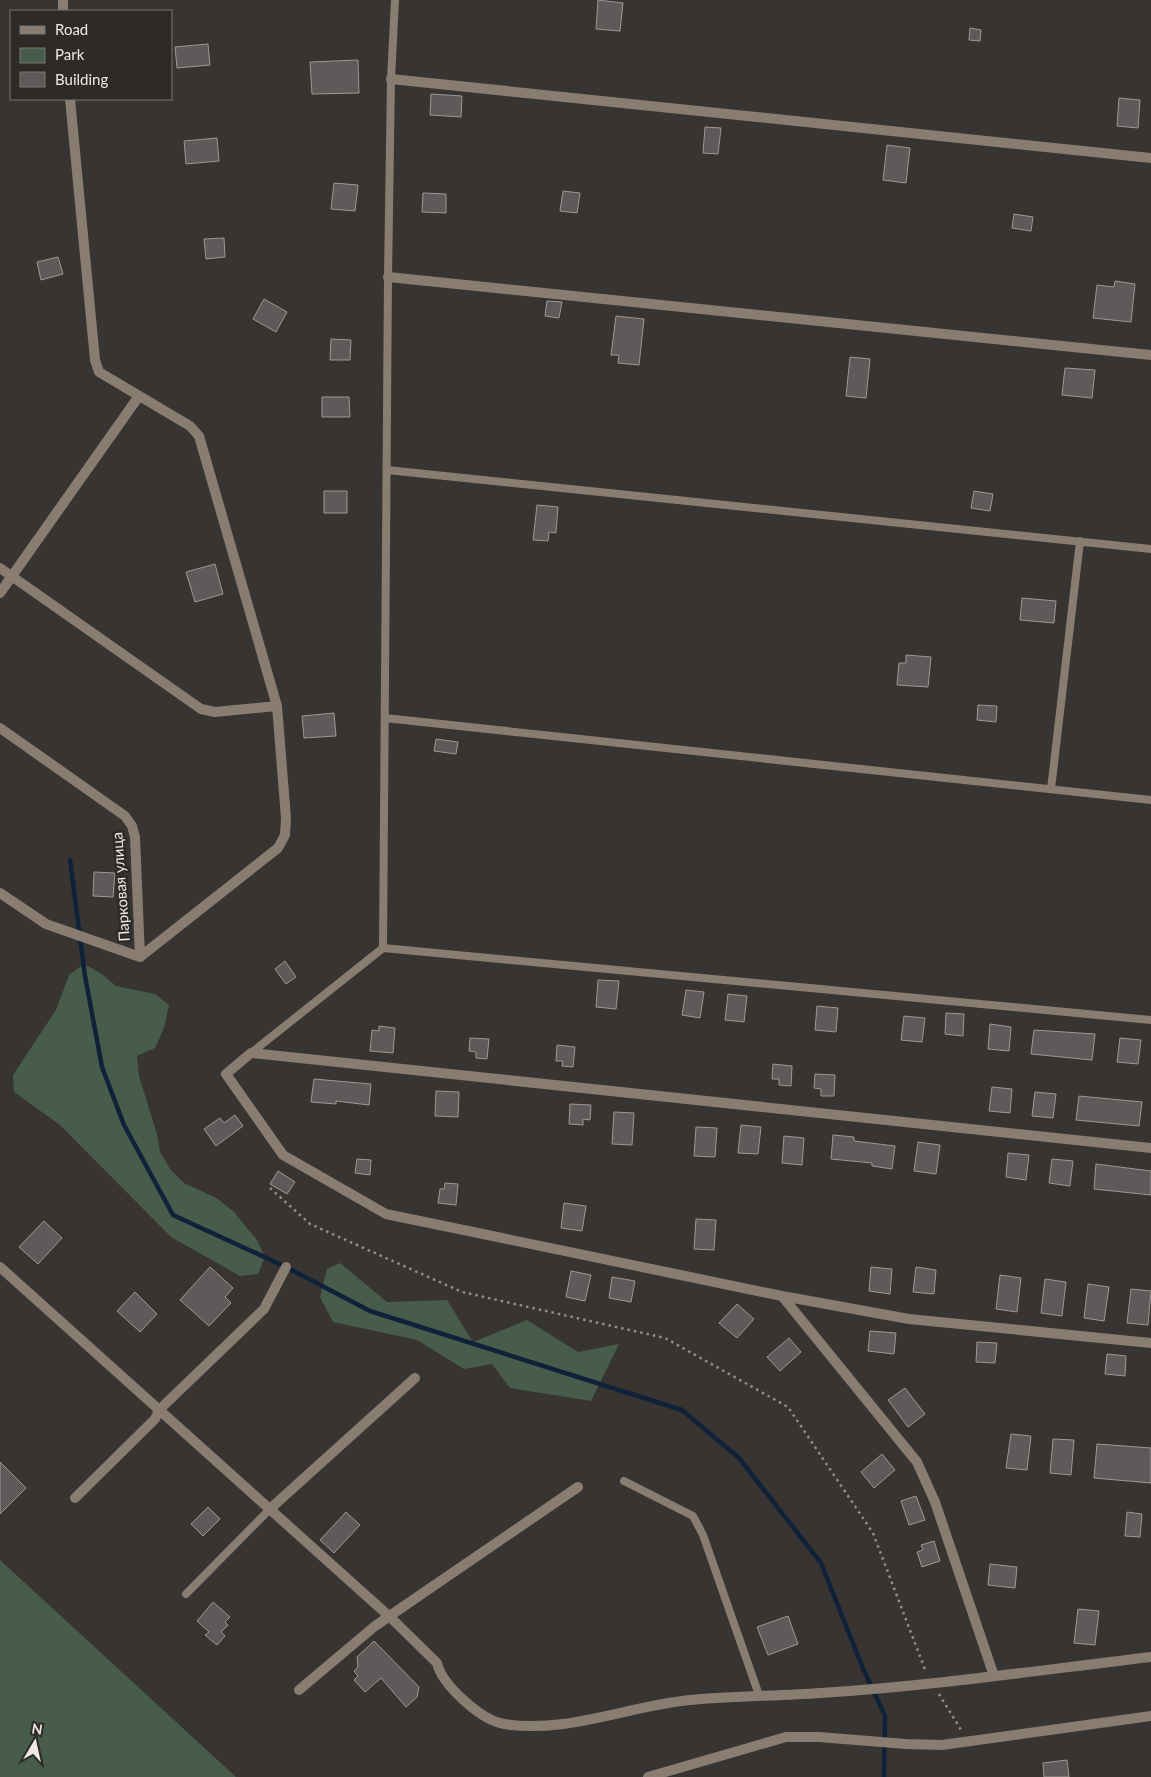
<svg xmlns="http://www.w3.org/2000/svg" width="1151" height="1777" viewBox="0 0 1151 1777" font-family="Lato,sans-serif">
<rect width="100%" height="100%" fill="#373431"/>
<!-- green -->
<path fill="#475c4b" d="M 84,964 L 102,974 L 116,986 L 155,994 L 169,1005 L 164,1028 L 155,1048 L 137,1056 L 139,1076 L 157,1134 L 160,1152 L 170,1169 L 184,1183 L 218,1199 L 234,1212 L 257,1240 L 265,1257 L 258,1274 L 240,1276 L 171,1237 L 60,1125 L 14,1092 L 13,1075 L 56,1010 L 69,975 Z
M 340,1263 L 387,1302 L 447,1300 L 473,1342 L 527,1320 L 578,1352 L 619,1344 L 591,1401 L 510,1388 L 492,1364 L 464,1369 L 417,1340 L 333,1322 L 320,1297 L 327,1269 Z
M 0,1560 L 236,1777 L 0,1777 Z"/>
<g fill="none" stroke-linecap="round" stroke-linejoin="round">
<!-- stream -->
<path stroke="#0f2239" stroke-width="4.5" d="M 70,860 L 85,976 L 102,1067 L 124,1125 L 173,1215 L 286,1267 L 370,1311 L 682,1410 L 739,1458 L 821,1563 L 862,1666 L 885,1716 L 884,1777"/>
</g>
<!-- building -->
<path fill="#5f5a59" stroke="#9e9897" d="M 598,0 L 623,3 L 620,31 L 596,29 Z
M 970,28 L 981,30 L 980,41 L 969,40 Z
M 208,44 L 210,65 L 177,68 L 175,47 Z
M 358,60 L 359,93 L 312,94 L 310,62 Z
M 431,94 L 462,96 L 461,117 L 430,115 Z
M 1119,98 L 1140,100 L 1138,128 L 1117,126 Z
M 705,127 L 721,128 L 718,154 L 703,153 Z
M 217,138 L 219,161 L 186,164 L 184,141 Z
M 887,145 L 910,148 L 906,183 L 883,180 Z
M 334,183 L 358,185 L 355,211 L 331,209 Z
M 563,191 L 580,193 L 577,213 L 560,211 Z
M 423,193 L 446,194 L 446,213 L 422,212 Z
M 1014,214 L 1033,217 L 1031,231 L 1012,228 Z
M 224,238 L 225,257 L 206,259 L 204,239 Z
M 58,257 L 63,274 L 41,280 L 37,262 Z
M 1115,281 L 1135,284 L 1131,322 L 1093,318 L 1097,285 L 1114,287 Z
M 264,299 L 287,312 L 276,332 L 253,319 Z
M 547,301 L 562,302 L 559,318 L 545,316 Z
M 616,316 L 644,319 L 639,365 L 618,363 L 619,355 L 611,355 Z
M 331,339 L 351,340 L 350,360 L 330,360 Z
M 850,357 L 870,359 L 866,398 L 846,396 Z
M 1065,368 L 1095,370 L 1092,398 L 1062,395 Z
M 322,397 L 349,397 L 350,417 L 322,417 Z
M 324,491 L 347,491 L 347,513 L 324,513 Z
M 974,491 L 993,494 L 990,511 L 971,508 Z
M 537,505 L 558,507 L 556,533 L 549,532 L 548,541 L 533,540 Z
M 215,564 L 223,594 L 195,602 L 186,572 Z
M 1022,598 L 1056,601 L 1054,623 L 1020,620 Z
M 906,655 L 931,657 L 928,687 L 897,685 L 899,663 L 906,663 Z
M 978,705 L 997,706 L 996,722 L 977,720 Z
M 334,713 L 336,736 L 304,738 L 302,716 Z
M 436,739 L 458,742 L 456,754 L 434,751 Z
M 94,872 L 115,873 L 113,897 L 93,896 Z
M 285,961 L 296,977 L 286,984 L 275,969 Z
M 598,980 L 619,981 L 616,1009 L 596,1007 Z
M 686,990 L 704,992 L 700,1018 L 682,1015 Z
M 728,994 L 747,996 L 744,1022 L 725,1020 Z
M 817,1006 L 838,1008 L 836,1032 L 815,1030 Z
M 946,1013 L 964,1014 L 963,1036 L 945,1034 Z
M 904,1016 L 925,1018 L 922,1042 L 901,1040 Z
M 990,1024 L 1011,1027 L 1009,1051 L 988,1049 Z
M 379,1026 L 395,1028 L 393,1053 L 370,1051 L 372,1030 L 379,1031 Z
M 1034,1030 L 1095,1034 L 1092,1060 L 1031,1054 Z
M 470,1038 L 489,1039 L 487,1059 L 476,1058 L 476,1052 L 469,1051 Z
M 1120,1038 L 1141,1040 L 1138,1064 L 1117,1062 Z
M 557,1045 L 575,1047 L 573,1067 L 562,1066 L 563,1061 L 556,1061 Z
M 773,1064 L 792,1066 L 791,1086 L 779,1085 L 779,1079 L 772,1079 Z
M 815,1074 L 835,1075 L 834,1096 L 821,1096 L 821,1089 L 814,1088 Z
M 314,1079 L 371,1084 L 369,1105 L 336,1101 L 336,1104 L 311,1102 Z
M 992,1087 L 1012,1089 L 1010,1113 L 989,1111 Z
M 436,1091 L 459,1092 L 458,1117 L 435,1116 Z
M 1035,1092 L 1056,1094 L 1053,1118 L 1032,1116 Z
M 1079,1096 L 1142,1102 L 1139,1126 L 1076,1120 Z
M 570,1104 L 591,1105 L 590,1120 L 583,1119 L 583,1125 L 569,1124 Z
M 614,1112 L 634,1113 L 632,1145 L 612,1144 Z
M 235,1115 L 243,1126 L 216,1146 L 204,1129 L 220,1118 L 224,1123 Z
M 741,1125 L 761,1127 L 758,1154 L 738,1153 Z
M 696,1127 L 717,1128 L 715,1157 L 694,1156 Z
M 833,1135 L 854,1137 L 854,1141 L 895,1146 L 892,1169 L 872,1166 L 872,1163 L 831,1159 Z
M 784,1136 L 804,1138 L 802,1165 L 782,1163 Z
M 918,1142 L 940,1145 L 936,1174 L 914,1171 Z
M 1008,1153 L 1029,1155 L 1026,1180 L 1006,1177 Z
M 357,1159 L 371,1160 L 370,1175 L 355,1173 Z
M 1052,1159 L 1073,1161 L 1070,1186 L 1049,1183 Z
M 1096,1164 L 1151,1171 L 1151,1195 L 1094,1189 Z
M 278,1171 L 295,1182 L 287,1194 L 270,1184 Z
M 445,1183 L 458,1184 L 456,1205 L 438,1203 L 440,1189 L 444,1189 Z
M 564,1203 L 586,1206 L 582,1231 L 561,1228 Z
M 696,1219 L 716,1220 L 714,1250 L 694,1249 Z
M 44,1221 L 62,1238 L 38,1264 L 19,1247 Z
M 210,1267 L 233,1288 L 225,1297 L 231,1303 L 209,1326 L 180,1300 Z
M 871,1267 L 892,1269 L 890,1294 L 869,1291 Z
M 916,1267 L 936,1270 L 934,1294 L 913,1292 Z
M 571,1271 L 591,1275 L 585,1301 L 566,1297 Z
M 1000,1275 L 1021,1278 L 1017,1312 L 996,1309 Z
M 612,1277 L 635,1281 L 631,1302 L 609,1298 Z
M 1045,1279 L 1066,1282 L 1062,1316 L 1041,1313 Z
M 1088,1284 L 1109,1287 L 1104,1321 L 1084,1318 Z
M 1131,1289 L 1151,1291 L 1148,1325 L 1127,1323 Z
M 135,1292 L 157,1314 L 140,1332 L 117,1311 Z
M 737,1304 L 754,1319 L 737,1338 L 719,1323 Z
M 870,1331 L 896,1333 L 894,1354 L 868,1351 Z
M 789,1338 L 801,1352 L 780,1371 L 767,1357 Z
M 977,1342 L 997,1343 L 995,1363 L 976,1362 Z
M 1107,1354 L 1126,1356 L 1125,1376 L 1105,1374 Z
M 905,1388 L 925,1414 L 908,1427 L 888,1400 Z
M 1011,1434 L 1031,1436 L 1027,1470 L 1006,1468 Z
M 1053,1439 L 1074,1440 L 1071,1475 L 1050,1473 Z
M 1097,1444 L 1151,1448 L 1151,1483 L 1094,1478 Z
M 882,1454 L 895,1470 L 874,1488 L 861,1472 Z
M 0,1462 L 26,1488 L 0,1514 Z
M 916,1496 L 925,1520 L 909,1525 L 901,1501 Z
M 208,1507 L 220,1519 L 203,1536 L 191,1524 Z
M 346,1512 L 360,1525 L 334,1553 L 320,1540 Z
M 1127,1512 L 1142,1514 L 1140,1537 L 1125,1536 Z
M 934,1541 L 940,1561 L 922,1567 L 917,1552 L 923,1550 L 921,1545 Z
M 990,1564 L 1017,1567 L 1015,1588 L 988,1585 Z
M 213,1602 L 230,1617 L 225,1622 L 228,1625 L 221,1632 L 225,1636 L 217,1645 L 205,1635 L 209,1632 L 197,1621 Z
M 1078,1609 L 1099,1611 L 1095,1645 L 1074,1643 Z
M 788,1616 L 798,1644 L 768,1655 L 757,1627 Z
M 374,1641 L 419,1687 L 417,1697 L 406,1707 L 381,1678 L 365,1692 L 354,1680 L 358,1676 L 354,1671 L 358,1667 L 357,1657 Z
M 1067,1760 L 1069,1777 L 1044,1777 L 1043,1763 Z"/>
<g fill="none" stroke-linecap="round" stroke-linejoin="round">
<!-- path -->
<path stroke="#918e8c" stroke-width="2.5" stroke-dasharray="2.5 4" stroke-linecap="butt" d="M 270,1188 L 310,1224 L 462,1292 L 665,1338 L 788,1407 L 873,1533 L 926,1672
M 939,1694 L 961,1730"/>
<!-- lane -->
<path stroke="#897c71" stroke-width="8" d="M 387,470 L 1151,549
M 385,718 L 1151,800
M 1051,789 L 1080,541
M 383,948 L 1151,1020
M 251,1053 L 383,948 L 388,277 L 391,79 L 395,0
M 624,1481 L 693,1516 L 703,1535 L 759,1695
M 186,1594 L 271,1508"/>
<!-- street -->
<path stroke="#897c71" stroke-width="10" d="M 63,0 L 63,11
M 391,79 L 1151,158
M 70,99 L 95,360 L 99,372 L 190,426 L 199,436 L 277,706 L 286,818 L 285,835 L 278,848 L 140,957
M 388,277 L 1151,355
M 0,568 L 201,709 L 215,712 L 277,706
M 0,593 L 139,396
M 0,728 L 125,816 L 132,826 L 135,837 L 140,957
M 0,893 L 46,924 L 140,957
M 1151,1148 L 251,1053 L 226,1074 L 283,1155 L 386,1214 L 782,1296 L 909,1319 L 1151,1343
M 0,1267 L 390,1617 L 437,1663 C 442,1685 481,1720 504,1724 C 566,1734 628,1706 690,1700 C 733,1696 777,1696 821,1693 C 931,1686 1041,1670 1151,1657
M 782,1296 L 917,1462 L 935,1502 L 994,1676
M 75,1498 L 155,1419 L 159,1410 L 264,1309 L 286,1267
M 271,1508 L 415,1378
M 299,1690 L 375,1626 L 578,1487
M 648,1777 L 786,1737 L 819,1737 L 906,1744 L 942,1745 L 1151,1716"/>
</g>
<g text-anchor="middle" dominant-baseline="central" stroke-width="5" stroke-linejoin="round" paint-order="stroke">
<!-- street labels -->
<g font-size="15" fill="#ebe8e6" stroke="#2d2a27">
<text transform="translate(120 887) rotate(-94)">Парковая улица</text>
</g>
</g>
<!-- legend -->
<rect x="10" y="10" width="162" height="90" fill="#2d2a27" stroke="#797673"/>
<rect x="20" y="26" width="25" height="8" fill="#897c71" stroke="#797673"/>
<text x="55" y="35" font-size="15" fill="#ebe8e6">Road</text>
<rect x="20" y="48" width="25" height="15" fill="#475c4b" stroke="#797673"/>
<text x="55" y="60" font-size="15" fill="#ebe8e6">Park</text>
<rect x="20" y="72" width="25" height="15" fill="#5f5a59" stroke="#797673"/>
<text x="55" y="85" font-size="15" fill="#ebe8e6">Building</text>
<!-- north arrow -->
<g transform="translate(35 1742) rotate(9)" stroke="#2d2a27" stroke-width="4" paint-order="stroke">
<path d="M0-4L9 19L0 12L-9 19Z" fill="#ebe8e6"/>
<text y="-8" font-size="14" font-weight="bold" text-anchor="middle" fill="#ebe8e6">N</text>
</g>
</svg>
